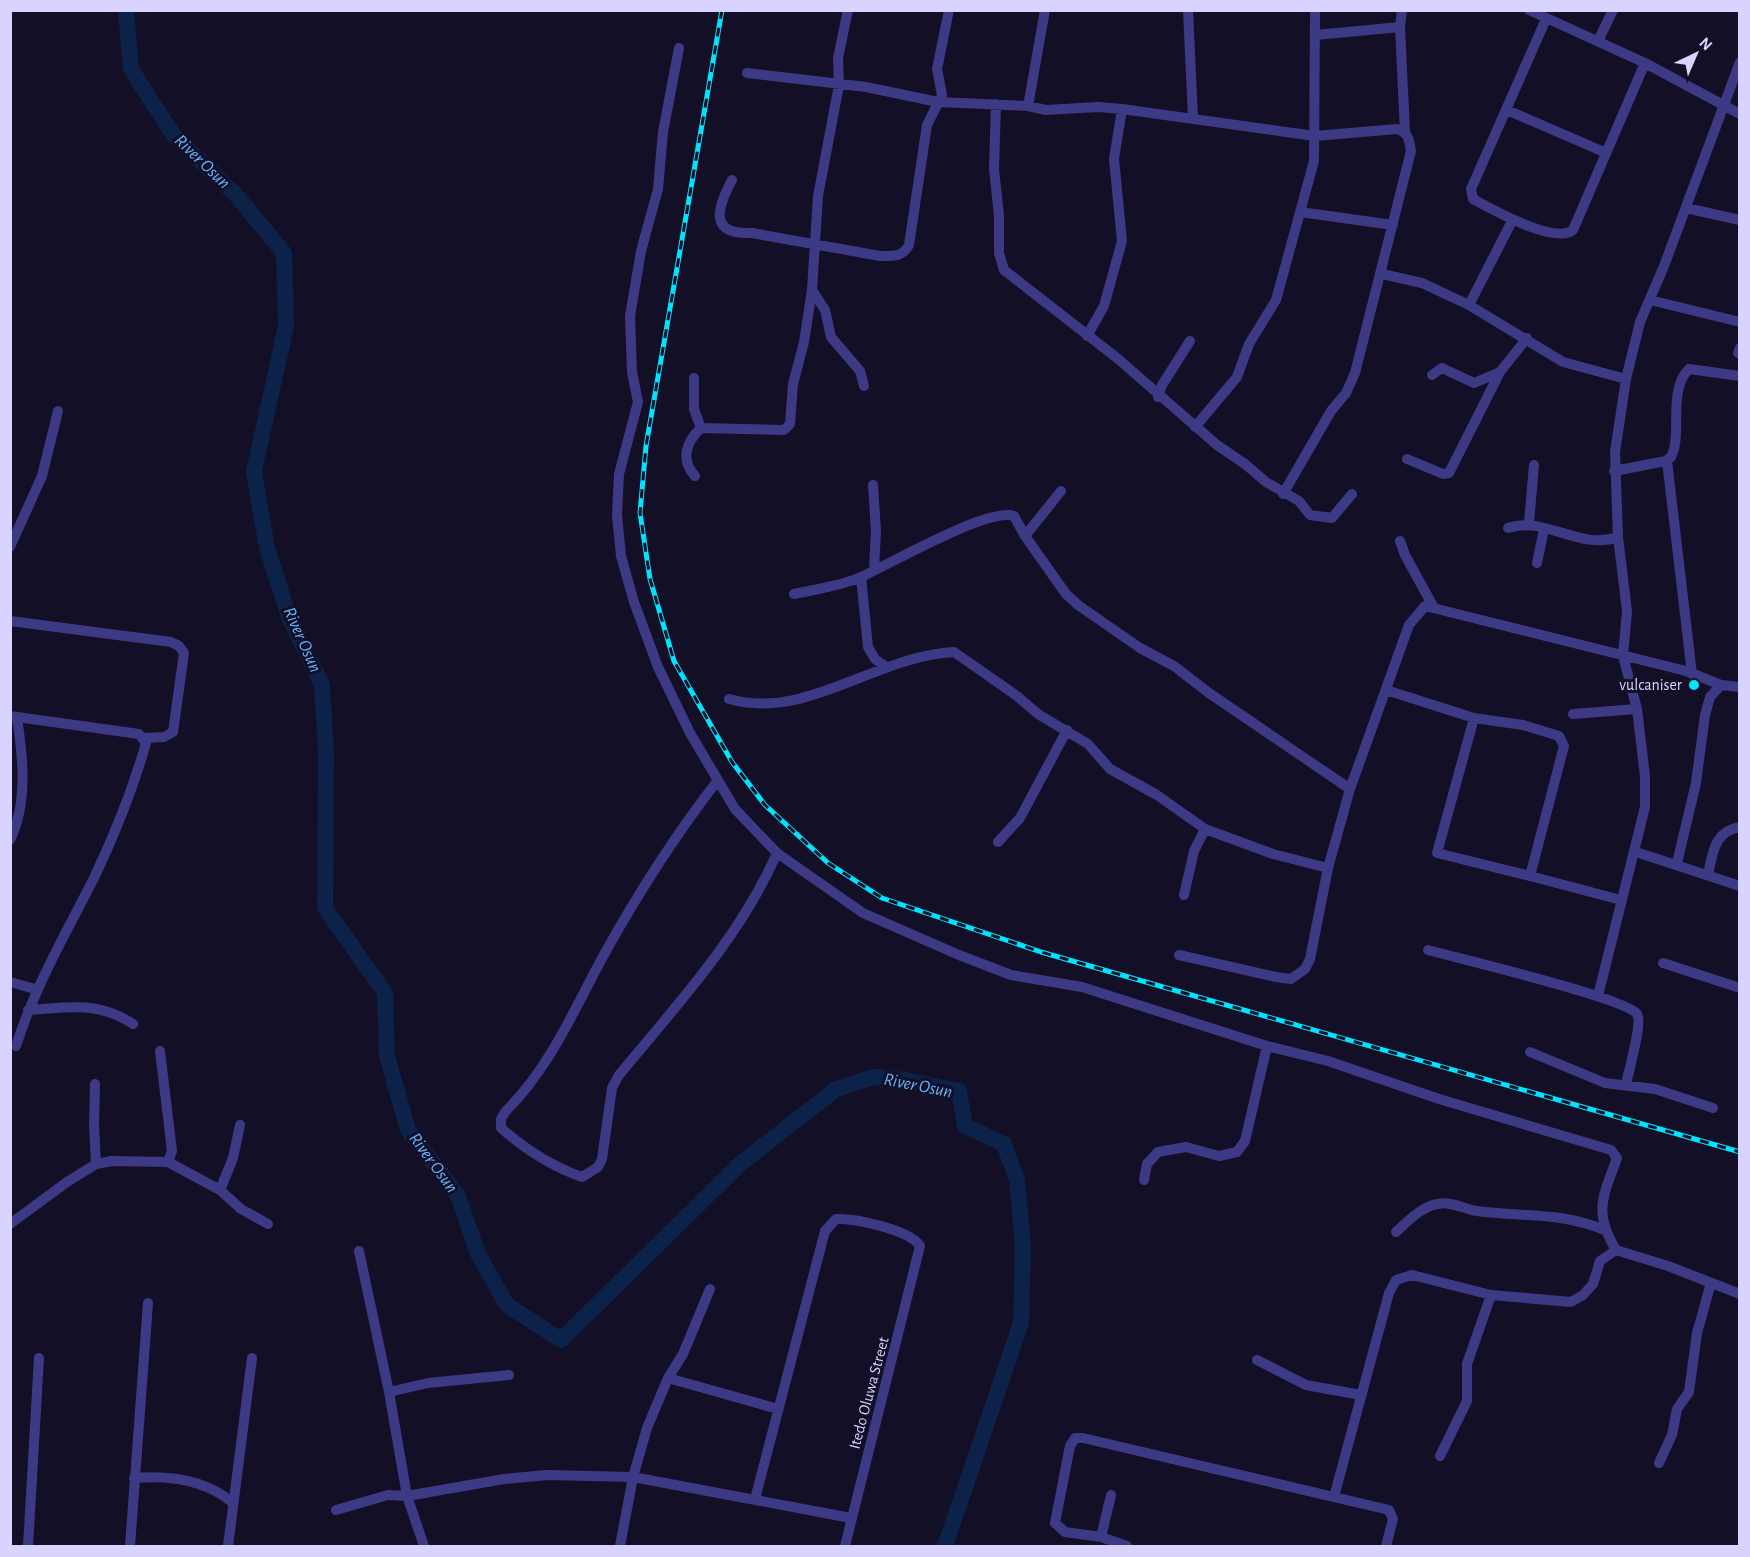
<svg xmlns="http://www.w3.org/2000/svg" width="1750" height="1557" viewBox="0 0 1750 1557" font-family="'Alegreya Sans',sans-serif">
<rect width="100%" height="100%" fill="#130f26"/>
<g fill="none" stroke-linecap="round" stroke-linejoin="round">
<!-- river -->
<path stroke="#0c2248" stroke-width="16" d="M 126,10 L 131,69 L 174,136 L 236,195 L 284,253 L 286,326 L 254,471 L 267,548 L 289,617 L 322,685 L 326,753 L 325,908 L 385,993 L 387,1056 L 408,1130 L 458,1196 L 478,1254 L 507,1305 L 561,1340 L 740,1164 L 836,1089 L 874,1077 L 905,1080 L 959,1091 L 965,1126 L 1004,1144 L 1017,1180 L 1023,1246 L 1021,1323 L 945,1546"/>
<!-- minor -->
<path stroke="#3d3a85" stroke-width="10" d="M 1188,10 L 1193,118
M 1529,10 L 1645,63 L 1740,114
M 1546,19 L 1471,189 L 1473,199 C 1492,209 1554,245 1573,230 L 1645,63
M 1400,27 L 1405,132
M 1316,35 L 1400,27 L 1402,10
M 1598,41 L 1613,10
M 679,48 L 663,132 L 658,189 L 641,251 L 630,316 L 632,372 L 638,402 L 619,474 L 617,515 L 621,556 L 634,602 L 658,667 L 690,733 L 735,809 L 777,853 L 863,913 L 959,955 L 1011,975 L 1082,987 L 1267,1046 L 1328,1061 L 1439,1099 L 1611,1150 L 1617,1158 C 1603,1197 1593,1211 1616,1250 L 1668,1266 L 1740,1294
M 747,73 L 866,87 L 938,102 L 1028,106 L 1046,110 L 1098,107 L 1122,109 L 1315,136 L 1397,129 C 1409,133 1409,140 1411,151 L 1355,373 L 1346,393 L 1331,411 L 1283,494
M 996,104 L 994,169 L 999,216 L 999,253 L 1004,270 L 1117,358 L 1217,445 L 1245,464 L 1266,482 L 1299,501 L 1310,515 L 1332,518 L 1352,494
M 1028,106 L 1045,10
M 1507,110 L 1604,152
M 732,180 C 717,208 708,235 752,233 L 880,256 C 893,256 903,257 909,245 L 927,125 L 942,95 L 937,69 L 949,10
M 1686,208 L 1740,220
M 1300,212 L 1393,225
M 1382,274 L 1422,283 L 1469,305 L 1563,362 L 1626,379
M 812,290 L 825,310 L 831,337 L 860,371 L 864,386
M 1650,300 L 1740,322
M 1469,305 L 1512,221
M 1087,336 L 1104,306 L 1122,241 L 1114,159 L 1122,109
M 1738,353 L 1740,348
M 1432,375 L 1442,368 L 1474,383 L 1500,372
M 694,378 L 694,409 L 701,428
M 1158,397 L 1162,385 L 1190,341
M 1195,427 L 1237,377 L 1249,344 L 1276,300 L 1314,161 L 1315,10
M 1407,459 L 1443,474 L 1449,473 L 1500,372 L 1527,338
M 1667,461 L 1692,674
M 1614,471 L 1666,461 L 1671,457 C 1683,435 1667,390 1689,369 L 1740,376
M 695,476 C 680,460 686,442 701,428 L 784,430 L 790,424 L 793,384 L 804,342 L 812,290 L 818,196 L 839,85 L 838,58 L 848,10
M 873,485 L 876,531 L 874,570
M 1529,523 L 1534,465
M 1508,528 C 1544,515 1580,551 1618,537
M 1025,536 L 1061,491
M 1400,541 L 1405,555 L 1433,606
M 10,547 L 42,476 L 58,411
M 1537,563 L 1544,529
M 861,577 L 868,647 L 875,659 L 885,666
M 794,594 C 816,589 841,586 861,577 C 890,564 988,507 1014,516 L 1025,536 L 1066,594 L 1078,605 L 1140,648 L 1174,666 L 1209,693 L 1350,789
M 10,621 L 171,642 L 179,646 L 184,653 L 173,732 L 164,737 L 145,738
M 1386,690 L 1474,718 L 1523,725 L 1559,736 L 1564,746 L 1530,876 L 1621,900
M 729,699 C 806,721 875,656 954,652 L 1017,696 L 1038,714 L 1088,744 L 1110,769 L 1157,795 L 1205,829 L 1273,854 L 1328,868
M 1573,714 L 1637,709
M 10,716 L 139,734 L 146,743 C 133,789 114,836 93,880 C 65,935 35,986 16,1046
M 1474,718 L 1437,853 L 1530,876
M 718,780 C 676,834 639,892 606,951 C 575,1007 551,1067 505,1112 L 501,1119 L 501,1128 C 526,1150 551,1166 582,1177 L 598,1167 L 602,1159 L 612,1088 L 619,1075 C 676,1006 741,936 777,853
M 10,840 C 28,803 23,757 17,718
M 998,842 L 1020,818 L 1067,730
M 1636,852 L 1740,886
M 1677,863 L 1696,783 L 1705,715 L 1710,697 L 1721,685
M 1708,874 C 1713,853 1714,831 1740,827
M 1184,895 L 1194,851 L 1205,829
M 1428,950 C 1457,958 1626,998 1637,1014 C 1643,1023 1628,1072 1626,1085
M 1179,955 L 1276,977 L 1291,979 L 1305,969 L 1310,959 L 1328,868 L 1350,789 L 1409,625 L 1425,606 L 1686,671 L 1721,685 L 1740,687
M 1663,963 L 1740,988
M 10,982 L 35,989
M 1598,996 L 1645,807 L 1645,776 L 1637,709 L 1623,656 L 1627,611 L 1618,537 L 1615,452 L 1626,379 L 1640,322 L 1664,266 L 1740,62
M 28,1010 C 68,1008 97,1000 133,1024
M 160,1051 L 172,1151 L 168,1162
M 1530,1052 L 1605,1083 L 1655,1089 L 1713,1108
M 95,1084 L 94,1125 L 96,1164
M 1144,1180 L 1147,1164 L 1158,1152 L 1186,1147 L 1219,1156 L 1237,1152 L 1245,1141 L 1267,1046
M 220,1190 L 233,1158 L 240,1125
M 10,1224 L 67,1182 L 96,1164 L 112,1161 L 168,1162 L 220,1190 L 241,1209 L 268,1224
M 1396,1232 C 1408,1221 1421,1207 1437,1204 C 1451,1201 1464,1209 1477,1211 C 1521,1217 1563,1212 1604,1230
M 359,1251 L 389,1392 L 407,1496 L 424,1546
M 1257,1360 L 1306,1385 L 1361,1395
M 668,1378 L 778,1409
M 389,1392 L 428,1383 L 509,1375
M 1440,1456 L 1467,1401 L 1467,1364 L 1491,1295
M 1659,1463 L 1672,1435 L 1677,1409 L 1689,1392 L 1697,1333 L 1711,1283
M 134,1478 C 169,1475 205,1480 232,1502
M 1111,1495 L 1101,1537 L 1127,1546
M 1334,1497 L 1389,1293 L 1396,1280 L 1412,1275 L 1491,1295 L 1571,1302 L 1583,1295 L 1593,1284 L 1600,1261 L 1616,1250
M 755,1499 L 825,1231 L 836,1219 C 855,1218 910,1230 920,1246 L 845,1546
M 336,1510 L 388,1495 L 407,1496 L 504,1479 L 547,1475 L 633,1477 L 851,1518
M 1101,1537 L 1065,1532 L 1055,1523 L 1070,1446 L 1075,1438 L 1083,1438 L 1389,1510 L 1393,1519 L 1386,1546
M 28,1546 L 39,1358
M 130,1546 L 148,1303
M 228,1546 L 252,1358
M 620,1546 L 633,1477 L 647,1428 L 668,1378 L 683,1354 L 710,1289"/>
<!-- rail casing -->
<g stroke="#00e5ff" stroke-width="5">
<path id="rail" d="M 722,10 L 646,446 L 640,513 L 650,579 L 674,661 L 732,762 L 765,805 L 828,863 L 882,898 L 1041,952 L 1740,1152"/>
</g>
<!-- rail -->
<use href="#rail" stroke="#130f26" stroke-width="3" stroke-dasharray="9" stroke-linecap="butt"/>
</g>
<!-- markers -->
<circle fill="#00e5ff" stroke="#130f26" stroke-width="2" cx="1694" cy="685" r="6"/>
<g text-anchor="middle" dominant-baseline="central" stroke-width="6" stroke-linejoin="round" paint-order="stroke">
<!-- poi labels -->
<g font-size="16" fill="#d9d4ff" stroke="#130f26" text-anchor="end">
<text x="1682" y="685">vulcaniser</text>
</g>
<!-- street labels -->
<g font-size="16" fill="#d9d4ff" stroke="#130f26">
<text transform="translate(869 1393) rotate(-75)">Itedo Oluwa Street</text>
</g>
<!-- water labels -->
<g font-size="18" font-style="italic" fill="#62b6ff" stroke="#130f26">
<text transform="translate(202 162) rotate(44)">River Osun</text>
<text transform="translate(302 640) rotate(66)">River Osun</text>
<text transform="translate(918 1086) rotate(11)">River Osun</text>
<text transform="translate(433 1163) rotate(54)">River Osun</text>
</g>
</g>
<!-- border -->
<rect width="1750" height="1557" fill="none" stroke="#d9d4ff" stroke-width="24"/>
<!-- north arrow -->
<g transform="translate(1696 54) rotate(44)" stroke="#130f26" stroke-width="4.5" paint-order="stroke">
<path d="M0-4.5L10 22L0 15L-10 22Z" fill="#d9d4ff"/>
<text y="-9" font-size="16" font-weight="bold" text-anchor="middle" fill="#d9d4ff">N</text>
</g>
</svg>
